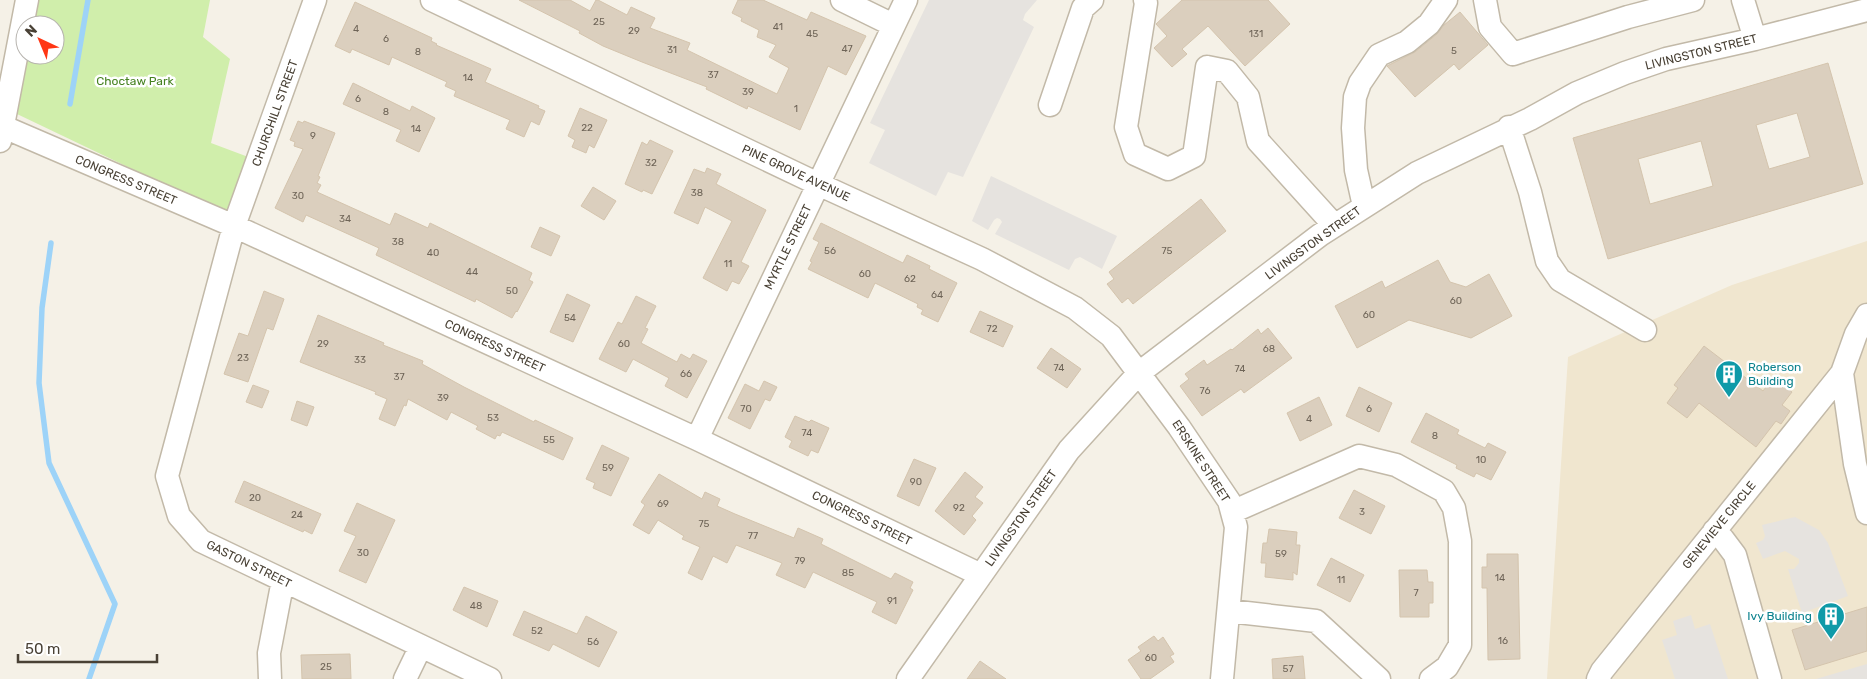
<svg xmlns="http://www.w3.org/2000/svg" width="1867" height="679" viewBox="0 0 1867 679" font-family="Rubik,sans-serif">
<rect width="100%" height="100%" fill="#f5f1e7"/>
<!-- education -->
<path fill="#f0e6cf" d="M 1867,241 L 1867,679 L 1547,679 L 1568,357 L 1732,285 Z"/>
<!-- green -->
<path fill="#d0eeab" d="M 36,0 L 210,0 L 203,37 L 230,59 L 211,143 L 251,158 L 232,209 L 220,211 L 17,114 L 27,55 L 55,55 L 55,25 L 32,25 Z"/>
<!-- parking -->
<path fill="#e6e3df" d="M 929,0 L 1037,0 L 1025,14 L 1023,20 L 1034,27 L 963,177 L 948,172 L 936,196 L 869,163 L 885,130 L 870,123 Z
M 991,176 L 1117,236 L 1102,269 L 1080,257 L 1075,259 L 1069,270 L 995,234 L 1002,222 L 1000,219 L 997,218 L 994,220 L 988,230 L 972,221 Z
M 1795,517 L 1819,530 L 1828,543 L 1848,596 L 1802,613 L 1788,569 L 1794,569 L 1799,563 L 1799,559 L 1785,551 L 1763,559 L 1756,543 L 1763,540 L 1765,536 L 1762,525 Z
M 1691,615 L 1695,629 L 1710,624 L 1728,679 L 1675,679 L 1662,640 L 1677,635 L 1673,621 Z
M 1867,664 L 1867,679 L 1816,679 Z"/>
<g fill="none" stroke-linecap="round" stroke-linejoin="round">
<!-- stream -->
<path stroke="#9dd3f8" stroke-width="5.5" d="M 70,104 L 88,0
M 51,243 L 42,308 L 39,383 L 49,463 L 115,604 L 89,679"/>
</g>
<!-- building -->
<path fill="#dbcfbe" stroke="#d4c4ad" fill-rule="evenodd" d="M 519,0 L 570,0 L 590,11 L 596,0 L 598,0 L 627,15 L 631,7 L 655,18 L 650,28 L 690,43 L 687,50 L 777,94 L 789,68 L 769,57 L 776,45 L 757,37 L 759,30 L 741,21 L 742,18 L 732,13 L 738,0 L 763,0 L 807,20 L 811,12 L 866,36 L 846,75 L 828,66 L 800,130 L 748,106 L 747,109 L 706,89 L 707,87 L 642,62 L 603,46 L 579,33 L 580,31 Z
M 1182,0 L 1268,0 L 1290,24 L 1245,66 L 1208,26 L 1182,49 L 1187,54 L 1172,67 L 1154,48 L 1167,36 L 1156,24 Z
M 355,2 L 432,38 L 431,41 L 437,44 L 436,45 L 491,69 L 485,82 L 539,106 L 538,108 L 545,111 L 539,125 L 531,121 L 524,137 L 506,129 L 510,120 L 454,96 L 456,91 L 445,86 L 447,82 L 392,57 L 389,65 L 352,49 L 350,53 L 335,46 Z
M 1460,12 L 1488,45 L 1459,70 L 1454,64 L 1415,97 L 1387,66 L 1415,52 L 1437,34 L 1444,25 Z
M 1828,63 L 1863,184 L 1608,259 L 1573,138 ZM 1797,113 L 1810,157 L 1769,169 L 1756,125 ZM 1701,141 L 1713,186 L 1650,204 L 1638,159 Z
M 353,83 L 410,111 L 412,106 L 435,118 L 419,152 L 396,141 L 401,130 L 343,104 Z
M 580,108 L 607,120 L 594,148 L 589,145 L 586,153 L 572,147 L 575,140 L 568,136 Z
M 298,121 L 303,123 L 304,121 L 335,133 L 318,176 L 320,177 L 317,183 L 321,185 L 317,192 L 390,225 L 395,213 L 428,228 L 430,223 L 532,273 L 529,280 L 533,282 L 517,312 L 516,311 L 512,318 L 476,299 L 475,302 L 376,255 L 379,248 L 306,215 L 303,222 L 275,208 L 303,149 L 294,146 L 295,142 L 290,140 Z
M 650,140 L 673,151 L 652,194 L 643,190 L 642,192 L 625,184 L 642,142 L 647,145 Z
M 707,168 L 721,174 L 716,184 L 766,210 L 741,262 L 749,266 L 739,284 L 732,281 L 727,291 L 703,278 L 732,221 L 705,207 L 698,224 L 674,213 L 694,169 L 705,173 Z
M 593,187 L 616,201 L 604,220 L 581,206 Z
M 1201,199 L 1226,231 L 1133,304 L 1128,298 L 1122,303 L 1107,284 L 1114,279 L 1109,272 Z
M 821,223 L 903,263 L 907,255 L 930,266 L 929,269 L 957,283 L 938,322 L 921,314 L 923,310 L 917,307 L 918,304 L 875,283 L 868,298 L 808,269 L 812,262 L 810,261 L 819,242 L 813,239 Z
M 540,227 L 560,236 L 551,256 L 531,247 Z
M 1438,260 L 1450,282 L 1466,287 L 1489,274 L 1512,316 L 1471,338 L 1409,320 L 1357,348 L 1335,306 L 1382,281 L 1385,288 Z
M 264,291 L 284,299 L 273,330 L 267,328 L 248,382 L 224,374 L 239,333 L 248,336 Z
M 567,294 L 590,305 L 573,342 L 550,332 Z
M 636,296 L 656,306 L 645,328 L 648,329 L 641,343 L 677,362 L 681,354 L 690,359 L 693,354 L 707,361 L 687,398 L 665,386 L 669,378 L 633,359 L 626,372 L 599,359 L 618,322 L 622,324 Z
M 980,311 L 1013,326 L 1003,347 L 970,332 Z
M 318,315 L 384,343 L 383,345 L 423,361 L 422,364 L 464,387 L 534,422 L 535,420 L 573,438 L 563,460 L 502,432 L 500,436 L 497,435 L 495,439 L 476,429 L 478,426 L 451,412 L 447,420 L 408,399 L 406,406 L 404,405 L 395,426 L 379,419 L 387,399 L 375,394 L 376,392 L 300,362 Z
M 1268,328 L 1292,358 L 1244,393 L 1241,389 L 1202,416 L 1180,386 L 1189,379 L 1185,374 L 1204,360 L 1207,365 L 1231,349 L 1232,350 L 1258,329 L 1261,334 Z
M 1704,346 L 1763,391 L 1773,378 L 1792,392 L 1782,405 L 1790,411 L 1781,424 L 1776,421 L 1756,447 L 1699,403 L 1687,418 L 1667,403 L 1678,388 L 1674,385 Z
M 1051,348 L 1081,369 L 1067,388 L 1037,368 Z
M 764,381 L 777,387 L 770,401 L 765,399 L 750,429 L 728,418 L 745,384 L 759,391 Z
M 253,385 L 269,391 L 262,408 L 246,402 Z
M 1359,387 L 1392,403 L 1379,432 L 1346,416 Z
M 1319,397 L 1332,425 L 1300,441 L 1287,413 Z
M 297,401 L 314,407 L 307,426 L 291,420 Z
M 1426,413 L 1459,430 L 1457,434 L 1485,448 L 1488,443 L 1506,452 L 1491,480 L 1476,473 L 1474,477 L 1456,468 L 1457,465 L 1411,442 Z
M 795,416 L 809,422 L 811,420 L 829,428 L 818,453 L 811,450 L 808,456 L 789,447 L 792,441 L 785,437 Z
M 602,445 L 629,458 L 611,496 L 593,488 L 595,483 L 586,479 Z
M 914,459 L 936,468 L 919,506 L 897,496 Z
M 965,472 L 983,487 L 975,497 L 983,503 L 972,516 L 976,520 L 964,535 L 935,511 Z
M 659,474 L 702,499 L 705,492 L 720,499 L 717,506 L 735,514 L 794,538 L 798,528 L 823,539 L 821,544 L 891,579 L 895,573 L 913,582 L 910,588 L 913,590 L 896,624 L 872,612 L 877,602 L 813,572 L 805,588 L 776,575 L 782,563 L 736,545 L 727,563 L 713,556 L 702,580 L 688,573 L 700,547 L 682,539 L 684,536 L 658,520 L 649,534 L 633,525 L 645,505 L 641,502 Z
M 244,481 L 321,514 L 312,534 L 304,530 L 303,532 L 235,502 Z
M 1354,490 L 1385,506 L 1371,534 L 1339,518 Z
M 357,503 L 395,520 L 366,583 L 339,571 L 356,536 L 344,531 Z
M 1269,529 L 1297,532 L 1296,545 L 1300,545 L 1297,575 L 1293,572 L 1293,580 L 1265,577 L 1266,563 L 1261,563 L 1263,543 L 1267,543 Z
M 1487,554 L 1518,554 L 1520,659 L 1488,660 L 1487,588 L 1482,588 L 1482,567 L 1487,567 Z
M 1331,558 L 1364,575 L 1350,602 L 1317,585 Z
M 1399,570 L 1427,570 L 1428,582 L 1433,582 L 1433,603 L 1429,603 L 1429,617 L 1400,617 Z
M 464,587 L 498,601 L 487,627 L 453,610 Z
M 1867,607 L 1867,651 L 1805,670 L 1792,630 Z
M 524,611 L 577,634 L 586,616 L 617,632 L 599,667 L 553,644 L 549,651 L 513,635 Z
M 1154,636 L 1158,641 L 1163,637 L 1174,654 L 1170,656 L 1174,662 L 1150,679 L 1141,679 L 1128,660 L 1141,651 L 1138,647 Z
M 350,654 L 351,679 L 302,679 L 301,655 Z
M 1303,656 L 1305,679 L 1273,679 L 1272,659 Z
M 980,661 L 1006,679 L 967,679 Z"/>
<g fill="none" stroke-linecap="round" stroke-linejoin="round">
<!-- minor casing -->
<g stroke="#c2b9a8" stroke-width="25">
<path id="minor" d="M 315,0 L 234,226 L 167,476 L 179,516 L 201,541 L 490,679
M 432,0 L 818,184 L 982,259 L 1075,308 L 1111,336 L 1179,427 L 1229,501 L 1236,527 L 1222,679
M 842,0 L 893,25
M 1145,0 L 1146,3 L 1126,127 L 1135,154 L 1168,169 L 1194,156 L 1207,67 L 1227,71 L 1248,97 L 1258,141 L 1334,225
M 1485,0 L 1490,27 L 1513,54 L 1628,17 L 1693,0
M 1743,0 L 1755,39
M 1050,105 L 1083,8 L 1092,0
M 4,127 L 234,226 L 697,439 L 981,575
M 1509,127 L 1530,192 L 1547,261 L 1560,280 L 1645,330
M 0,141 L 27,0
M 1364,206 L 1356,170 L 1353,128 L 1355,97 L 1360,83 L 1379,55 L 1407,42 L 1429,24 L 1446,0
M 1867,315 L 1856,334 L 1842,373 L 1855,464 L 1867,513
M 697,439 L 906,0
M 1232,512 L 1359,456 L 1396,465 L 1444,491 L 1454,508 L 1460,541 L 1460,645 L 1447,667 L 1431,679
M 1714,531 L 1723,539 L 1735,555 L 1770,679
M 1229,611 L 1316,621 L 1379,679
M 270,679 L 269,653 L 283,580
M 405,679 L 421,646
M 908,679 L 1069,450 L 1139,373 L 1320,235 L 1417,173 L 1530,119 L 1577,93 L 1625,73 L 1666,59 L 1755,39 L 1867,10
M 1598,679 L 1602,671 L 1842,373"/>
</g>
<!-- minor -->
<use href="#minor" stroke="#fff" stroke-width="22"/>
</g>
<!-- icons -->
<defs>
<g id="building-pin" transform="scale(1.4375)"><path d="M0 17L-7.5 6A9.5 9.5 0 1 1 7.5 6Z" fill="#0f9aa8" stroke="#fff"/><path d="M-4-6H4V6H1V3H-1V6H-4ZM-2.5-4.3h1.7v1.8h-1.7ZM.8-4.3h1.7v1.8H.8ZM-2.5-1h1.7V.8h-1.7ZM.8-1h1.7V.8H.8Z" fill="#fff"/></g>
</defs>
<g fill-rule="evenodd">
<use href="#building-pin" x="1729" y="374"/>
<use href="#building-pin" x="1831" y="616"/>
</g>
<g text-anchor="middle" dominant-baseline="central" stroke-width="5" stroke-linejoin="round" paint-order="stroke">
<!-- number labels -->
<g font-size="10" fill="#6e6457">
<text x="599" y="22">25</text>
<text x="778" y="27">41</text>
<text x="356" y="29">4</text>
<text x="634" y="31">29</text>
<text x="812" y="34">45</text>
<text x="1256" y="34">131</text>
<text x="386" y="39">6</text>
<text x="847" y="49">47</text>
<text x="672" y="50">31</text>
<text x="1454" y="51">5</text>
<text x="418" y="52">8</text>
<text x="713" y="75">37</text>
<text x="468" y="78">14</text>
<text x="748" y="92">39</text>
<text x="358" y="99">6</text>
<text x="796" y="109">1</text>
<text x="386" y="112">8</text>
<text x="587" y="128">22</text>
<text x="416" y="129">14</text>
<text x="313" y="136">9</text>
<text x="651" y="163">32</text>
<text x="697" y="193">38</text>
<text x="298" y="196">30</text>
<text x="345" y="219">34</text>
<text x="398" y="242">38</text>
<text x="830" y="251">56</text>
<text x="1167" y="251">75</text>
<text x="433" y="253">40</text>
<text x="728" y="264">11</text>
<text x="472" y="272">44</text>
<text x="865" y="274">60</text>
<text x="910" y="279">62</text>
<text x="512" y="291">50</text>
<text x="937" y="295">64</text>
<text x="1456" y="301">60</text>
<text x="1369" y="315">60</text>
<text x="570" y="318">54</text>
<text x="992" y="329">72</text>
<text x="323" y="344">29</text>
<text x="624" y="344">60</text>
<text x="1269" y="349">68</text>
<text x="243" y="358">23</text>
<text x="360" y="360">33</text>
<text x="1059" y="368">74</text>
<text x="1240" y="369">74</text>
<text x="686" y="374">66</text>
<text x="399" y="377">37</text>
<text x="1205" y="391">76</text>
<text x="443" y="398">39</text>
<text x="746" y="409">70</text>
<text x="1369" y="409">6</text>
<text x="493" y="418">53</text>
<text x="1309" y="419">4</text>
<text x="807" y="433">74</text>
<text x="1435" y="436">8</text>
<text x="549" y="440">55</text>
<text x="1481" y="460">10</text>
<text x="608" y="468">59</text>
<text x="916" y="482">90</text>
<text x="255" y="498">20</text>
<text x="663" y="504">69</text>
<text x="959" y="508">92</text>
<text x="1362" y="512">3</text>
<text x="297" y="515">24</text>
<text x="704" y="524">75</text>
<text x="753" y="536">77</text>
<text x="363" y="553">30</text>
<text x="1281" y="554">59</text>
<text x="800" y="561">79</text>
<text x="848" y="573">85</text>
<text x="1500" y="578">14</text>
<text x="1341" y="580">11</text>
<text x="1416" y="593">7</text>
<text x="892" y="601">91</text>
<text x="476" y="606">48</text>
<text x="537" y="631">52</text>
<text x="1503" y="641">16</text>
<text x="593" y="642">56</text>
<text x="1151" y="658">60</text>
<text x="326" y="667">25</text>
<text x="1288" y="669">57</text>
</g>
<!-- street labels -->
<g font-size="12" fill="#494135" stroke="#fff">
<text transform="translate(1701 52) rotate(-14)">LIVINGSTON STREET</text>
<text transform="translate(275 113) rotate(-70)">CHURCHILL STREET</text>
<text transform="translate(796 173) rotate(25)">PINE GROVE AVENUE</text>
<text transform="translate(126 180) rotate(23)">CONGRESS STREET</text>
<text transform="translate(1313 243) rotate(-36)">LIVINGSTON STREET</text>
<text transform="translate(788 247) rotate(-64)">MYRTLE STREET</text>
<text transform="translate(495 346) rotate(25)">CONGRESS STREET</text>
<text transform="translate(1201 461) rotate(57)">ERSKINE STREET</text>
<text transform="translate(862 518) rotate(26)">CONGRESS STREET</text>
<text transform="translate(1021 518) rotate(-55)">LIVINGSTON STREET</text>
<text transform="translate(1719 525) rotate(-51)">GENEVIEVE CIRCLE</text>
<text transform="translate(249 564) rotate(26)">GASTON STREET</text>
</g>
<!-- park labels -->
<g font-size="12" fill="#468221" stroke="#fff">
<text x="135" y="81">Choctaw Park</text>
</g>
<!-- culture labels -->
<g font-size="12" fill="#0d838f" stroke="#fff" text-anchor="start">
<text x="1748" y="367">Roberson<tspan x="1748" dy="14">Building</tspan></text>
<text x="1812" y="616" text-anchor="end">Ivy Building</text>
</g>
</g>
<!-- north arrow -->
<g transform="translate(40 40) rotate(316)"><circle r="24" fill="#ffffff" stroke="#b6b3ae"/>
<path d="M0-4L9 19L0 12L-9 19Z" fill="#ff3614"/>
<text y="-8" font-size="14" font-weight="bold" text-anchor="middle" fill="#494135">N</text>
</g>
<!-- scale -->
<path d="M18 654v8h139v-8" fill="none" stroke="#494135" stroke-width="2.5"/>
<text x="25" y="654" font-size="15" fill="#494135" stroke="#ffffff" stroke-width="4" paint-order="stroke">50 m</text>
</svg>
